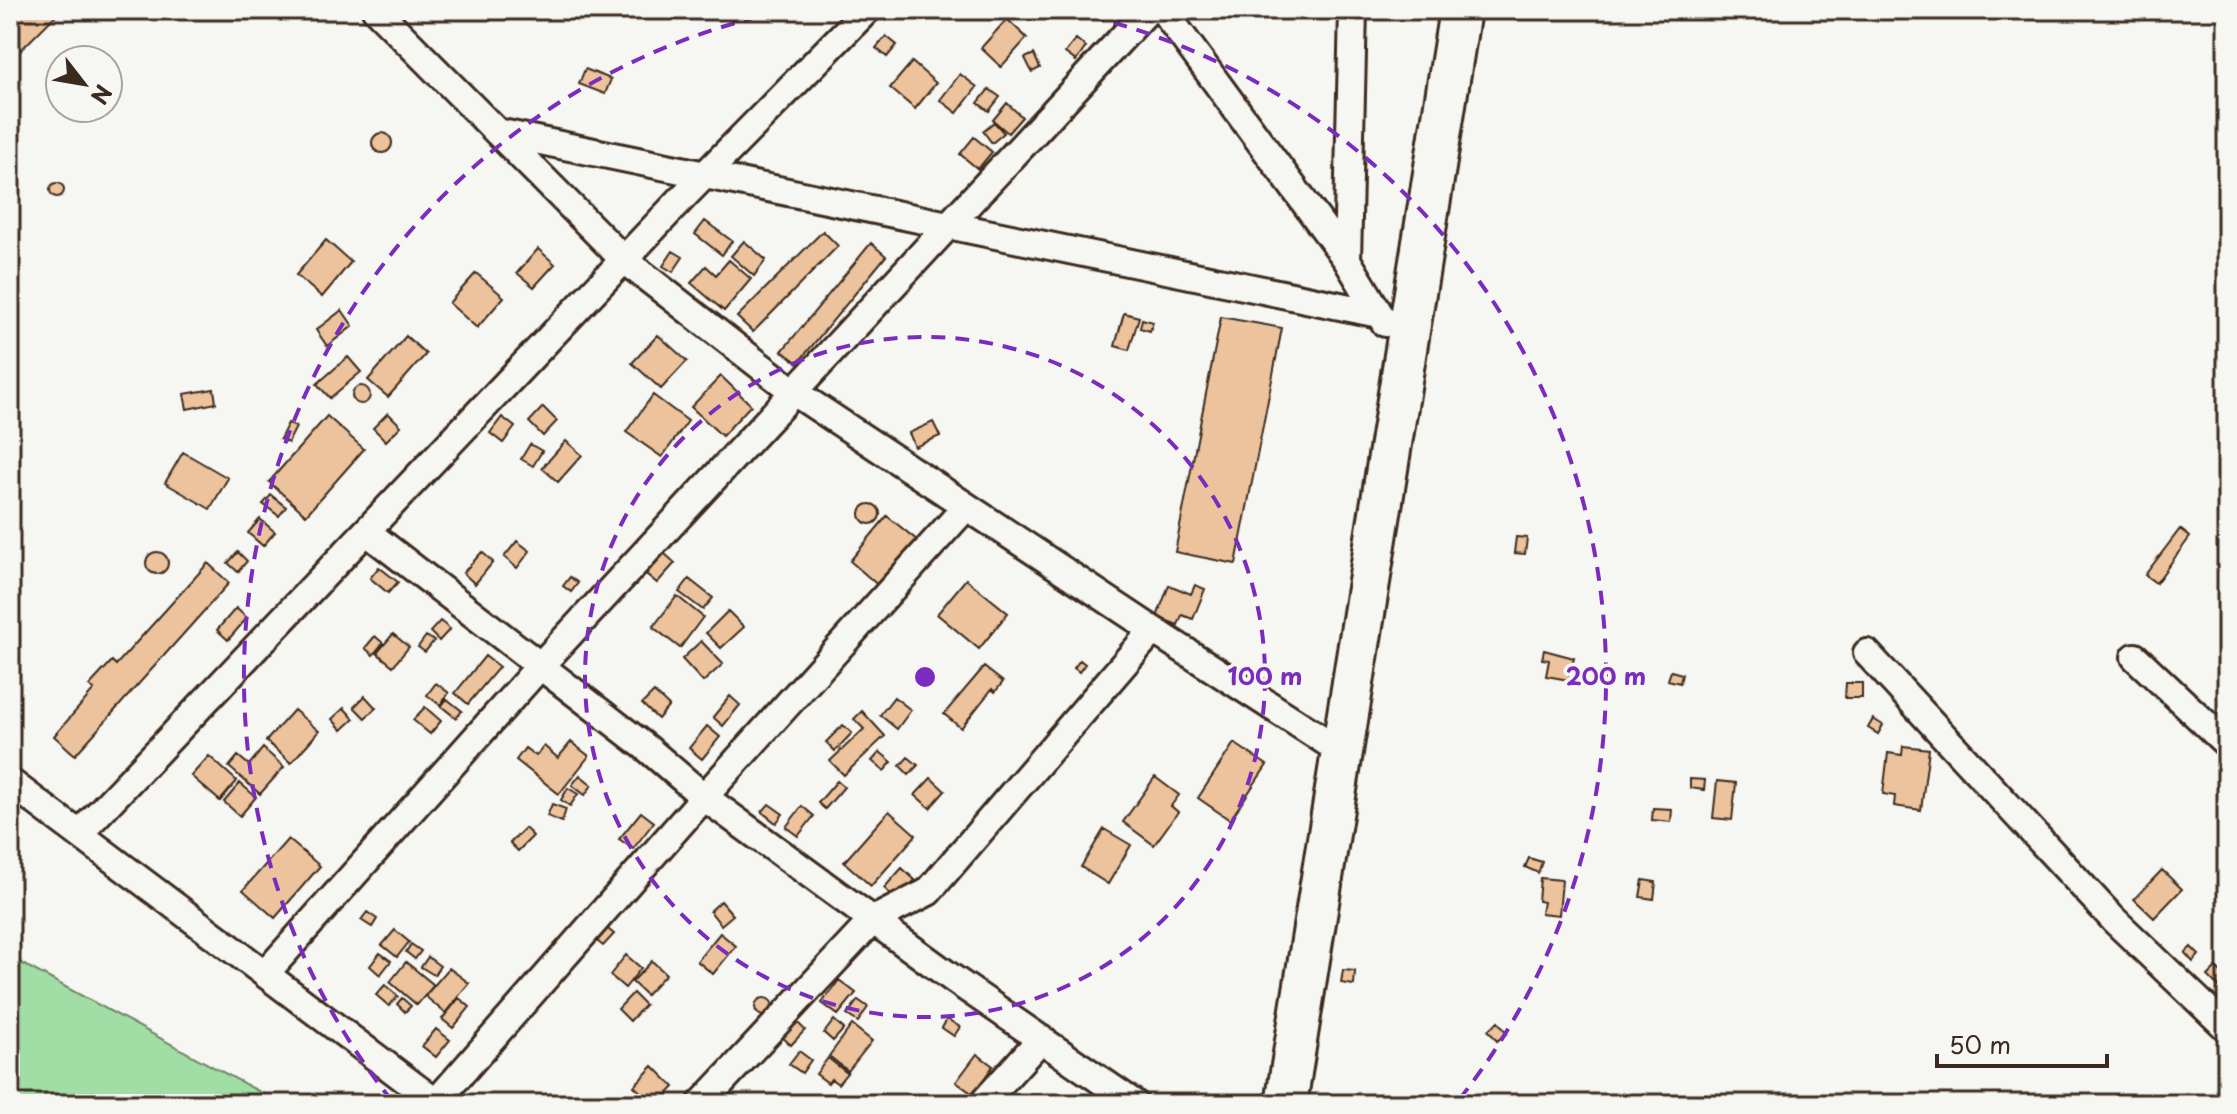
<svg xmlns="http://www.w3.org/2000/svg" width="2237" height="1114" viewBox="0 0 2237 1114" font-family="'Playpen Sans',sans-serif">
<rect width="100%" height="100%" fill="#f6f6f2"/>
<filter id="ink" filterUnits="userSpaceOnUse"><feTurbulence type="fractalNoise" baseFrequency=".0125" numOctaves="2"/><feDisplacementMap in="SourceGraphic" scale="16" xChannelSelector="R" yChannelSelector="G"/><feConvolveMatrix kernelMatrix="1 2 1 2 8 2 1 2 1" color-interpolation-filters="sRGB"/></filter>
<g filter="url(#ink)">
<!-- green -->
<path fill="#a0dea6" stroke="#6e8462" stroke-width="2" d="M 10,957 L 282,1104 L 10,1104 Z"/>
<!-- building -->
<path fill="#ecc39c" stroke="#3b2a1e" stroke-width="2" d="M 21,10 L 59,12 L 10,61 L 10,21 Z
M 1007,19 L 1027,38 L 1001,67 L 981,48 Z
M 886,36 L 897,45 L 887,57 L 876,48 Z
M 1076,39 L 1086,47 L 1076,61 L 1065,53 Z
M 1034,54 L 1040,68 L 1032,72 L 1025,58 Z
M 58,56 L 67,60 L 60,60 L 60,73 L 51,69 Z
M 912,62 L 936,83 L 915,109 L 890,88 Z
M 585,69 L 611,79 L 605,94 L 579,84 Z
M 960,74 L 977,87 L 957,113 L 940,100 Z
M 989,89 L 1000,97 L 989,111 L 978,103 Z
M 1007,103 L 1022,117 L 1008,133 L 993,120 Z
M 994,122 L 1004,133 L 992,143 L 983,131 Z
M372 143a10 10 0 1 1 20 0a10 10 0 1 1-20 0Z
M 974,137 L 992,152 L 978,169 L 960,154 Z
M50 190a7 7 0 1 1 14 0a7 7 0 1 1-14 0Z
M 705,221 L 732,241 L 722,255 L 695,234 Z
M 823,231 L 838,246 L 753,332 L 737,317 Z
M 326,240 L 351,262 L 322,297 L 296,275 Z
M 744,241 L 766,260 L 754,276 L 731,256 Z
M 871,243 L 886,256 L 798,363 L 782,351 Z
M 538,249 L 555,264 L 534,287 L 517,273 Z
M 673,251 L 683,257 L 673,272 L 663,266 Z
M 729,260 L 751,279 L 724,311 L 691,283 L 706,266 L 716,275 Z
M 476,273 L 504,297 L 477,328 L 449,303 Z
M 342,310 L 353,326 L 327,346 L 316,330 Z
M 1124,313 L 1139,317 L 1129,350 L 1115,346 Z
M 1221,317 L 1282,328 L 1236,564 L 1175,552 Z
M 1142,319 L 1153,322 L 1150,331 L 1140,328 Z
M 658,335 L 687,361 L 661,389 L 632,363 Z
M 406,336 L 426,354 L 388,397 L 368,380 Z
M 348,357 L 361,372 L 330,398 L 317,384 Z
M 721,376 L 751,405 L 722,436 L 691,407 Z
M352 395a9 9 0 1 1 18 0a9 9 0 1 1-18 0Z
M 214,389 L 216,403 L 187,409 L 184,394 Z
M 653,395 L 688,421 L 662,457 L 626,432 Z
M 543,407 L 557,421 L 543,436 L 529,422 Z
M 388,413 L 401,426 L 386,441 L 373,428 Z
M 327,416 L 364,449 L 306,515 L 269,482 Z
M 502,417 L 515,427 L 503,443 L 490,433 Z
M 933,422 L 940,436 L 915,447 L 909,433 Z
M 288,423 L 296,427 L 288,443 L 280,439 Z
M 566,441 L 582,455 L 558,482 L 542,468 Z
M 530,444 L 542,451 L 533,466 L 521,459 Z
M 183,452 L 228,478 L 210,509 L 165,483 Z
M 271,495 L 286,507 L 279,516 L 263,504 Z
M860 514a10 10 0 1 1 20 0a10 10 0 1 1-20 0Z
M 887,516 L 918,541 L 880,587 L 850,561 Z
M 260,519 L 275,532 L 263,546 L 248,533 Z
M 2180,529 L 2190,537 L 2156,583 L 2145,575 Z
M 1516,537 L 1527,538 L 1525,554 L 1514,553 Z
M 517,541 L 530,551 L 517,568 L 504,557 Z
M146 563a11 11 0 1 1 22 0a11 11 0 1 1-22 0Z
M 238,552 L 247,561 L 238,572 L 228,563 Z
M 482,552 L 493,562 L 475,584 L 463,573 Z
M 664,553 L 675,563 L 657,583 L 646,574 Z
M 208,563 L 229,583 L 75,755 L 54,736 L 94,690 L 89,686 L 112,661 L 116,665 Z
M 379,567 L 398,582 L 388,593 L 370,578 Z
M 570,577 L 578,583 L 571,592 L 563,586 Z
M 689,579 L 713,598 L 703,610 L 679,592 Z
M 966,579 L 1008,613 L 979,649 L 937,614 Z
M 1169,585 L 1191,594 L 1195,585 L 1205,589 L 1193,619 L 1182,615 L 1178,625 L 1157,617 Z
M 677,596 L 703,617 L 680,648 L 653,627 Z
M 236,608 L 247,618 L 228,640 L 217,630 Z
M 728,611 L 744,627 L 721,648 L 706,633 Z
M 440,621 L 450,629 L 439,641 L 430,632 Z
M 393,634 L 409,647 L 393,666 L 377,653 Z
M 375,636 L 383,643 L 373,655 L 365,648 Z
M 426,636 L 434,641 L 425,652 L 418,647 Z
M 701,641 L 723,664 L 703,682 L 682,659 Z
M 1544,650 L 1574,658 L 1569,680 L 1546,676 L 1549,660 L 1542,659 Z
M 485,656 L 499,667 L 468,704 L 455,693 Z
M 1080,660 L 1085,664 L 1079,672 L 1074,668 Z
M 984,667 L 1003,682 L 995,692 L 992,689 L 961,728 L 944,714 Z
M 1671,671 L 1682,674 L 1680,683 L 1668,680 Z
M 436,683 L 449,693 L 440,705 L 427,695 Z
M 1846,683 L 1862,683 L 1862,698 L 1845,698 Z
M 654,692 L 669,706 L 658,719 L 642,704 Z
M 365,696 L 376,708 L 365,718 L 354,707 Z
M 730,696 L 740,705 L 723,726 L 713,717 Z
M 894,697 L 911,710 L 897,729 L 880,715 Z
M 447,699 L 462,711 L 456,718 L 441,706 Z
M 425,707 L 441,721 L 430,734 L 413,720 Z
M 344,708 L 354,719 L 342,730 L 332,719 Z
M 294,710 L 319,731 L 291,763 L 266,741 Z
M 862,711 L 885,736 L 844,775 L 830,761 L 864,729 L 854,719 Z
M 1873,719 L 1883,725 L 1878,734 L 1868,728 Z
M 843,725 L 852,733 L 835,751 L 826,742 Z
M 707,726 L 720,737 L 702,759 L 689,748 Z
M 571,742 L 589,756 L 559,794 L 516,760 L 525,748 L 536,756 L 544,746 L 558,758 Z
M 1234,743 L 1267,765 L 1230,820 L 1198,798 Z
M 1903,746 L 1929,749 L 1921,810 L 1894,806 L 1895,796 L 1883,794 L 1888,753 L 1902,755 Z
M 263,748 L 284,767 L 260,794 L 229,767 L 238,756 L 249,765 Z
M 880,752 L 892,762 L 884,771 L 872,761 Z
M 209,756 L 237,781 L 220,801 L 191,776 Z
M 908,757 L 918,765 L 909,775 L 900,766 Z
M 580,775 L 592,785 L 585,795 L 572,785 Z
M 1155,777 L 1179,795 L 1171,806 L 1178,812 L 1154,845 L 1123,822 Z
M 931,778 L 945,791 L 930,808 L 915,795 Z
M 1690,779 L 1705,780 L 1704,790 L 1690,788 Z
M 837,781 L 844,787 L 825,809 L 818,803 Z
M 1717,781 L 1736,783 L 1732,820 L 1713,818 Z
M 240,783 L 256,797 L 240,816 L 224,802 Z
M 568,788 L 578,794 L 570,806 L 561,800 Z
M 552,804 L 566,809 L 562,822 L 547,816 Z
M 769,804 L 783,814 L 776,823 L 762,812 Z
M 802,806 L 814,816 L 798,836 L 786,827 Z
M 1653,808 L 1672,809 L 1671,822 L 1652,820 Z
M 889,811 L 916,835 L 871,886 L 844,862 Z
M 641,812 L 654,822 L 633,849 L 619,839 Z
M 525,828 L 533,836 L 518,851 L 510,843 Z
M 1104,829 L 1131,845 L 1108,884 L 1081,867 Z
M 288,839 L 320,866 L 275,918 L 243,890 Z
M 1529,858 L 1542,862 L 1538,873 L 1525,867 Z
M 902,868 L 915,880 L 897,900 L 884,888 Z
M 2162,870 L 2182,889 L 2154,918 L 2134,899 Z
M 1540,878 L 1562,880 L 1559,915 L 1541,913 L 1543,902 L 1538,901 Z
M 1643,880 L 1656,882 L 1654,899 L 1640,897 Z
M 721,901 L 733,915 L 721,925 L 710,911 Z
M 367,912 L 377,919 L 372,927 L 361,920 Z
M 603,925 L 614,934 L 603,946 L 592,937 Z
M 395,930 L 409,942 L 397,957 L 382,945 Z
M 720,933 L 736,946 L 713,974 L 697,961 Z
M 411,944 L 421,951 L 415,959 L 406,952 Z
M 2191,947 L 2199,955 L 2193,962 L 2185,953 Z
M 380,953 L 391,961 L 380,975 L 370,966 Z
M 626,955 L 641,968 L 625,988 L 610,975 Z
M 428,957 L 440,966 L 434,975 L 421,967 Z
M 652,961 L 666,974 L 646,995 L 632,982 Z
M 406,962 L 434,985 L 417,1005 L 390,982 Z
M 449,968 L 469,983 L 445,1013 L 425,996 Z
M 2216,968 L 2227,979 L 2227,995 L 2208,976 Z
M 1343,970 L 1355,971 L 1354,985 L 1341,983 Z
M 839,980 L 856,993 L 838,1015 L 822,1003 Z
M 385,985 L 398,996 L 389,1006 L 376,995 Z
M 633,993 L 645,1005 L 630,1021 L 618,1009 Z
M 402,998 L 411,1006 L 405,1012 L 397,1004 Z
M 459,998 L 470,1007 L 453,1028 L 442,1019 Z
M755 1007a9 9 0 1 1 18 0a9 9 0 1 1-18 0Z
M 858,1000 L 868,1007 L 858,1022 L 847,1015 Z
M 947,1019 L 960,1027 L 954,1036 L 942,1028 Z
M 834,1020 L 844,1029 L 833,1041 L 824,1033 Z
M 796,1021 L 805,1030 L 791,1045 L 782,1037 Z
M 1498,1022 L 1507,1033 L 1497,1041 L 1488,1030 Z
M 852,1025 L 872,1041 L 848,1071 L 829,1056 Z
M 436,1029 L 450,1040 L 436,1057 L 422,1046 Z
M 799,1051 L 811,1060 L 802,1073 L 789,1064 Z
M 977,1054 L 993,1066 L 973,1094 L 956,1082 Z
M 828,1058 L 847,1073 L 838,1084 L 831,1079 L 828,1083 L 816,1074 Z
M 653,1066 L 674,1087 L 658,1104 L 653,1104 L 634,1086 Z"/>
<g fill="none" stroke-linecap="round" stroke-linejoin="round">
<!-- street casing -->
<g stroke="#3b2a1e" stroke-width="32">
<path id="street" d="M 376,10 L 624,260 L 794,392 L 1153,630 L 1342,752
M 1163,10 L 1347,260 L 1385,323
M 497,132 L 1379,314
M 1347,260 L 1353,10
M 367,532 L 648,749 L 704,797 L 952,978 L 1135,1104
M 1867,653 L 2114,920 L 2227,1028
M 2135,657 L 2227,744
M 10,782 L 438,1104
M 79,834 L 686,194 L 867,10
M 265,974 L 540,666 L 1148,10
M 436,1102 L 704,797 L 965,508
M 701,1104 L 873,920 L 928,892 L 1153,630
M 982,1104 L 1041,1039"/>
</g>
<!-- primary casing -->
<g stroke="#3b2a1e" stroke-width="46">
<path id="primary" d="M 1286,1104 L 1460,10"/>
</g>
<!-- street -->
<use href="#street" stroke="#f6f6f2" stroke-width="26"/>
<!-- primary -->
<use href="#primary" stroke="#f6f6f2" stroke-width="40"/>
</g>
</g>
<!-- distance rings -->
<g fill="none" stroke="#7b2cbf" stroke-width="4" stroke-dasharray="14 10">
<circle cx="925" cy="677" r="340"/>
<path d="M392 1101A681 681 0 0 1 783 11M1067 11A681 681 0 0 1 1458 1101"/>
</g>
<circle cx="925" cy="677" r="12" fill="#7b2cbf" stroke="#f6f6f2" stroke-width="4"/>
<g font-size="24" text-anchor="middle" font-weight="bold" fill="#7b2cbf" stroke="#f6f6f2" stroke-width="7" stroke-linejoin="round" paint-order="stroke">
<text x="1265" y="685">100 m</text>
<text x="1606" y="685">200 m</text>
</g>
<!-- margin -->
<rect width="2237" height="1114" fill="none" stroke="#f6f6f2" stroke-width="40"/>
<rect x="20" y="20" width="2197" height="1074" fill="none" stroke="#3b2a1e" stroke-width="3" filter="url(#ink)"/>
<!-- north arrow -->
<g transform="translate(84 84) rotate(121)"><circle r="38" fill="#f6f6f2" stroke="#aba49d" stroke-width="2"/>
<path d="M0-6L14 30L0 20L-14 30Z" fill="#3b2a1e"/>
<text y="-12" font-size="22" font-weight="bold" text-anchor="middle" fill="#3b2a1e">N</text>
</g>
<!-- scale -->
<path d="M1937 1054v12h170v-12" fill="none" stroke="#3b2a1e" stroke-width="4"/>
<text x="1949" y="1054" font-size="24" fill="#3b2a1e" stroke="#f6f6f2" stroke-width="6" paint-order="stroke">50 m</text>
</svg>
